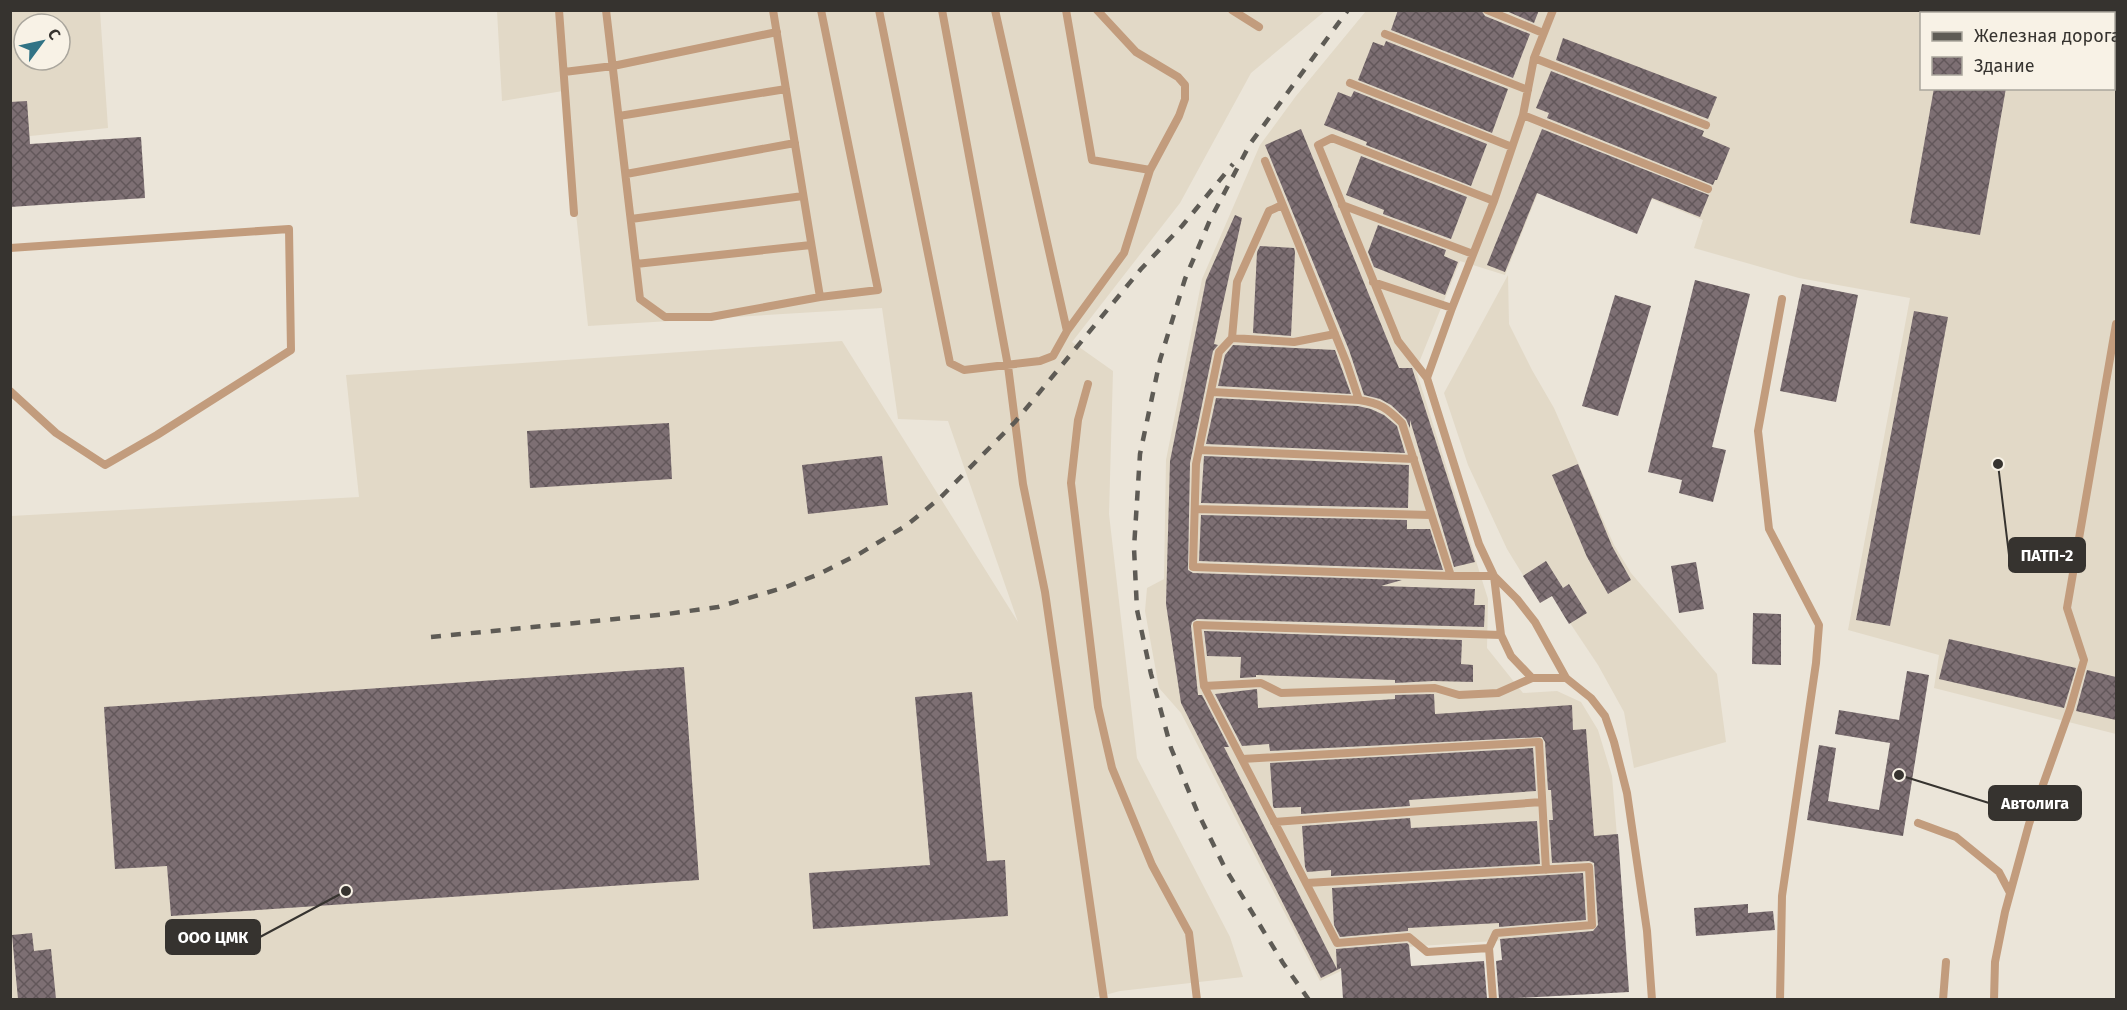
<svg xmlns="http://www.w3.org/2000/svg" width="2127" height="1010" viewBox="0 0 2127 1010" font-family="'Fira Sans',sans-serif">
<defs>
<pattern id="building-cross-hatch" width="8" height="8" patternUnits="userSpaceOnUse" patternTransform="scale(1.5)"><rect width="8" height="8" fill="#7d6f73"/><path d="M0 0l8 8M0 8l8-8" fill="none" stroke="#62575a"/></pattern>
</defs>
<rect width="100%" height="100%" fill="#ebe5d9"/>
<!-- built -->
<path fill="#e2d9c7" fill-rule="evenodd" d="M 11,11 L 100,11 L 108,128 L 11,138 ZM 24,24 L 60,24 L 60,60 L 24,60 Z
M 497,11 L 1325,11 L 1251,73 L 1180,203 L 1072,342 L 1113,371 L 1109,514 L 1137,758 L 1230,937 L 1243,977 L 1120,991 L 1086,1000 L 11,1000 L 11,516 L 359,497 L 346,375 L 842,341 L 1018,622 L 948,421 L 898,419 L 882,308 L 588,326 L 563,91 L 502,101 Z
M 1366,11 L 2116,11 L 2116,734 L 1934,688 L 1939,655 L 1848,630 L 1910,298 L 1799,278 L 1694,248 L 1703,220 L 1552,158 L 1505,275 L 1460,261 L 1416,370 L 1488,599 L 1487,648 L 1523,693 L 1557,691 L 1581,702 L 1598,730 L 1612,776 L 1625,932 L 1348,951 L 1341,971 L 1320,981 L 1181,713 L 1159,688 L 1145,611 L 1147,588 L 1164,579 L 1166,460 L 1202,279 L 1260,145 L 1296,96 ZM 1922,14 L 2114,14 L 2114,88 L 1922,88 Z
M 1508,275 L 1509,324 L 1532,370 L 1554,408 L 1614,545 L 1631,573 L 1717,674 L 1726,742 L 1634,768 L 1624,712 L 1598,665 L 1552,596 L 1540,603 L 1507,549 L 1468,465 L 1444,393 Z"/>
<!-- building -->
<path fill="url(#building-cross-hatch)" d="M 1398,10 L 1481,10 L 1485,16 L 1530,34 L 1513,78 L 1391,30 Z
M 1504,10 L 1539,10 L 1534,23 Z
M 1563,38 L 1717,97 L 1708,119 L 1556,60 Z
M 1386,41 L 1508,89 L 1492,133 L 1358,80 L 1373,42 L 1384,46 Z
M 1551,71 L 1704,131 L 1702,136 L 1730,148 L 1717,180 L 1715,180 L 1713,185 L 1547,118 L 1549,113 L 1536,108 Z
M 1934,88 L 2006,88 L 1980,235 L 1910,223 Z
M 1354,91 L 1487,144 L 1471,186 L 1366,145 L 1367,142 L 1324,125 L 1338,92 L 1351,97 Z
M 27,101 L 30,144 L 141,137 L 145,198 L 10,207 L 10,102 Z
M 1301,129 L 1399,368 L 1412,368 L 1475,562 L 1454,567 L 1410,420 L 1410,428 L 1406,419 L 1391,405 L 1380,399 L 1364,395 L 1349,350 L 1265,145 Z
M 1542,129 L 1709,195 L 1700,217 L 1652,198 L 1637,234 L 1537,193 L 1505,272 L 1487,265 Z
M 1361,156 L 1467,197 L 1451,239 L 1383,214 L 1384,210 L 1346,195 Z
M 1235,215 L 1242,218 L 1214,344 L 1218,345 L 1213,351 L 1190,463 L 1188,570 L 1193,573 L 1402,580 L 1381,586 L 1475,589 L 1474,605 L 1485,605 L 1484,627 L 1197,619 L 1192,622 L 1191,626 L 1198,695 L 1202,695 L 1229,747 L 1224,747 L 1337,969 L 1336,949 L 1407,943 L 1409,945 L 1411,966 L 1484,961 L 1487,999 L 1343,999 L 1341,968 L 1321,978 L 1181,703 L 1166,604 L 1170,461 L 1206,280 Z
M 1378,225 L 1446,250 L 1444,256 L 1458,262 L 1445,295 L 1374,267 L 1368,252 Z
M 1260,246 L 1294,248 L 1295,252 L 1291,336 L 1253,333 L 1257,252 Z
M 1695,280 L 1750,294 L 1712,447 L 1726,450 L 1713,502 L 1679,493 L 1682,480 L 1648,472 Z
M 1802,284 L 1858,295 L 1836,402 L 1780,391 Z
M 1615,295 L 1651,306 L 1618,416 L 1582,406 Z
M 1914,311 L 1948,317 L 1890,626 L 1856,620 Z
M 1233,345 L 1335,350 L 1351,394 L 1218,386 L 1225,355 Z
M 1216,398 L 1358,406 L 1371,409 L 1384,415 L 1397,426 L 1405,453 L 1206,444 Z
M 669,423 L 672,479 L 530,488 L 527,431 Z
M 882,456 L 888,505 L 808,514 L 802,465 Z
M 1204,456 L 1409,465 L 1408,508 L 1201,503 Z
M 1578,464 L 1612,546 L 1631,580 L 1608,594 L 1587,557 L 1552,475 Z
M 1201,515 L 1407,520 L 1407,529 L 1430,529 L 1443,570 L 1199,561 Z
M 1546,561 L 1563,588 L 1569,584 L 1587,613 L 1569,624 L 1552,596 L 1540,603 L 1523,576 Z
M 1696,562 L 1704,609 L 1679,613 L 1671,566 Z
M 1753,613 L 1781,614 L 1781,665 L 1752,664 Z
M 1204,631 L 1462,640 L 1461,664 L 1473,665 L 1473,682 L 1433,681 L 1395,683 L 1395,680 L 1256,675 L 1256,677 L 1240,678 L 1241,657 L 1207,656 Z
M 1949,639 L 2076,668 L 2064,708 L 1939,679 Z
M 684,667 L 699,880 L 171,916 L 167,866 L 115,869 L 104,707 Z
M 2087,670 L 2116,677 L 2116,720 L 2076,711 Z
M 1907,671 L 1929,675 L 1903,836 L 1807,820 L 1819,745 L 1836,748 L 1828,801 L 1879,810 L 1890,743 L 1835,734 L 1839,710 L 1899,720 Z
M 1257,689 L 1258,708 L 1395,699 L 1395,695 L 1434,694 L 1435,714 L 1572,705 L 1573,730 L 1586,729 L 1594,836 L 1618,834 L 1629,992 L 1499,999 L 1496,961 L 1502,960 L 1500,939 L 1593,931 L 1598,925 L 1594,863 L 1589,861 L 1552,863 L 1549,820 L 1553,820 L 1551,790 L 1548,790 L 1545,742 L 1542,737 L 1270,751 L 1269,744 L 1242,746 L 1215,694 Z
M 972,692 L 987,861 L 1005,860 L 1008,916 L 813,929 L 809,873 L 930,865 L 915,697 Z
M 1533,748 L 1536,791 L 1409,800 L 1410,806 L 1301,814 L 1301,807 L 1274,808 L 1273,806 L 1270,763 Z
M 1410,818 L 1411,828 L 1537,821 L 1540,864 L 1331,876 L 1331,870 L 1307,872 L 1305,867 L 1302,826 Z
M 1583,873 L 1586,920 L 1499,927 L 1499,923 L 1408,928 L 1408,931 L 1340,937 L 1334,925 L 1332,888 Z
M 1748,904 L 1748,913 L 1773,911 L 1775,930 L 1696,936 L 1694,908 Z
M 32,933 L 34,951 L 51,949 L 56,999 L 18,999 L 12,935 Z"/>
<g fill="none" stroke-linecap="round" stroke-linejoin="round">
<!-- lane -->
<path stroke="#c29c7d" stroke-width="8" d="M 559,10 L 574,213
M 606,10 L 640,299 L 665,317 L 711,317 L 820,297 L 773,10
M 879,10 L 950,363 L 964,370 L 1040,361 L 1053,356 L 1067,331 L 995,10
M 942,10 L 1008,366 L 1023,484 L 1045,592 L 1104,1000
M 1066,10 L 1092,160 L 1150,170
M 1232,10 L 1259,27
M 1487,10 L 1543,33
M 1553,10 L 1534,58 L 1523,115 L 1494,201 L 1452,308 L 1427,378 L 1479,544 L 1494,576 L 1501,635 L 1511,656 L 1532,678 L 1566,678
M 1385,34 L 1528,90
M 1534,58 L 1706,125
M 564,72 L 613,66 L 777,32
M 1350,83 L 1512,147
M 1523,115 L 1708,189
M 619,116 L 786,89
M 1265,161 L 1347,364 L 1359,400 C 1380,403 1387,408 1402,423 L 1451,576 L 1494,576 L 1517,599 L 1535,622 L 1566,678 L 1591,698 L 1605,716 L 1614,742 L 1627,793 L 1647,931 L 1652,1000
M 626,174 L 795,143
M 1282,205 L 1269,211 L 1237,282 L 1232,338 L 1219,352 L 1196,464 L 1193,567 L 1451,576
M 1342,205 L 1473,254
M 631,219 L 803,196
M 10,248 L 289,229 L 291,350 L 157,435 L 105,465 L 56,433 L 10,391
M 636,264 L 811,245
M 1373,282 L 1452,308
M 820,297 L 878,290 L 821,10
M 1067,331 L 1124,253 L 1150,170 L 1179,116 L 1185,99 L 1185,85 L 1178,77 L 1136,52 L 1097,10
M 1232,338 L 1294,342 L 1335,334
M 1427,378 L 1398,341 L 1318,145 L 1332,138 L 1494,201
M 1088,384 L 1078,420 L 1071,483 L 1098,707 L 1112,768 L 1152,865 L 1189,933 L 1197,1000
M 1212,392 L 1359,400
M 1199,450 L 1414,459
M 1195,509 L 1431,515
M 1204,686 L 1261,683 L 1281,693 L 1435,688 L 1459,695 L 1498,693 L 1532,678
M 1242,759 L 1539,742 L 1546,870
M 1274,822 L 1542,802
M 1918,823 L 1956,837 L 1999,872 L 2010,893
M 1306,883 L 1589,867 L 1592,925 L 1496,933 L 1489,948 L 1427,952 L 1409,937 L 1337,943 L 1204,686 L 1197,625 L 1501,635
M 1489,948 L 1493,1000
M 1780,1000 L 1782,896 L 1816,663 L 1819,625 L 1769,529 L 1758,431 L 1782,299
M 1943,1000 L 1946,962
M 1994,1000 L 1995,962 L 2005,912 L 2029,824 L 2070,709 L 2084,660 L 2067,608 L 2116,324"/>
<!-- rail -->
<path stroke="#5e5b55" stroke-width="4.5" stroke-dasharray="10 10" stroke-linecap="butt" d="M 431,637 L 667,614 L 718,607 L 786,587 L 819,574 L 859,554 L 907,525 L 940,498 L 1015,422 L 1141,269 L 1182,226 L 1233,164
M 1309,1000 L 1283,963 L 1225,868 L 1197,811 L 1171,748 L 1151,674 L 1137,610 L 1134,548 L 1140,454 L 1160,360 L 1185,279 L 1210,220 L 1250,144 L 1348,10"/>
</g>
<!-- callouts -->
<path fill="none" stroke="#36332f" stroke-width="2" d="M1998 464L2009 555M1899 775L1989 803M346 891L260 937"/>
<g fill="#36332f" stroke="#f8f2e6" stroke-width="2">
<circle cx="1998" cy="464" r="6"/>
<circle cx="1899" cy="775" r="6"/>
<circle cx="346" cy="891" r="6"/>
</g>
<g fill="#36332f" stroke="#36332f" stroke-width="2">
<rect x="2009" y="538" width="76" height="34" rx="6"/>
<rect x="1989" y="786" width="92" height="34" rx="6"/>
<rect x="166" y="920" width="94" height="34" rx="6"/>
</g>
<g font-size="16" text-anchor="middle" font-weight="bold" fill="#fff">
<text x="2047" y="561">ПАТП-2</text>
<text x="2035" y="809">Автолига</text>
<text x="213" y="943">ООО ЦМК</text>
</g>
<!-- border -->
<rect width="2127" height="1010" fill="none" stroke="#36332f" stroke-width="24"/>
<!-- legend -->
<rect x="1920" y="12" width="195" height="78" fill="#f8f2e6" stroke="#aaa69d" stroke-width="1.5"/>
<rect x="1932" y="32" width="30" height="9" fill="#5e5b55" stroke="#aaa69d" stroke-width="1.5"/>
<text x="1974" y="42" font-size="18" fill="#36332f">Железная дорога</text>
<rect x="1932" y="57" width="30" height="18" fill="url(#building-cross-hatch)" stroke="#aaa69d" stroke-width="1.5"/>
<text x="1974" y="72" font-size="18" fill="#36332f">Здание</text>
<!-- north arrow -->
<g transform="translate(42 42) rotate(57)"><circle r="28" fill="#f8f2e6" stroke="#aaa69d" stroke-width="1.5"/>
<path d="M0-4.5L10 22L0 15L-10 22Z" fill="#317385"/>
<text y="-9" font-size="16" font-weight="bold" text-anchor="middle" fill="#36332f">С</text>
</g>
</svg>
